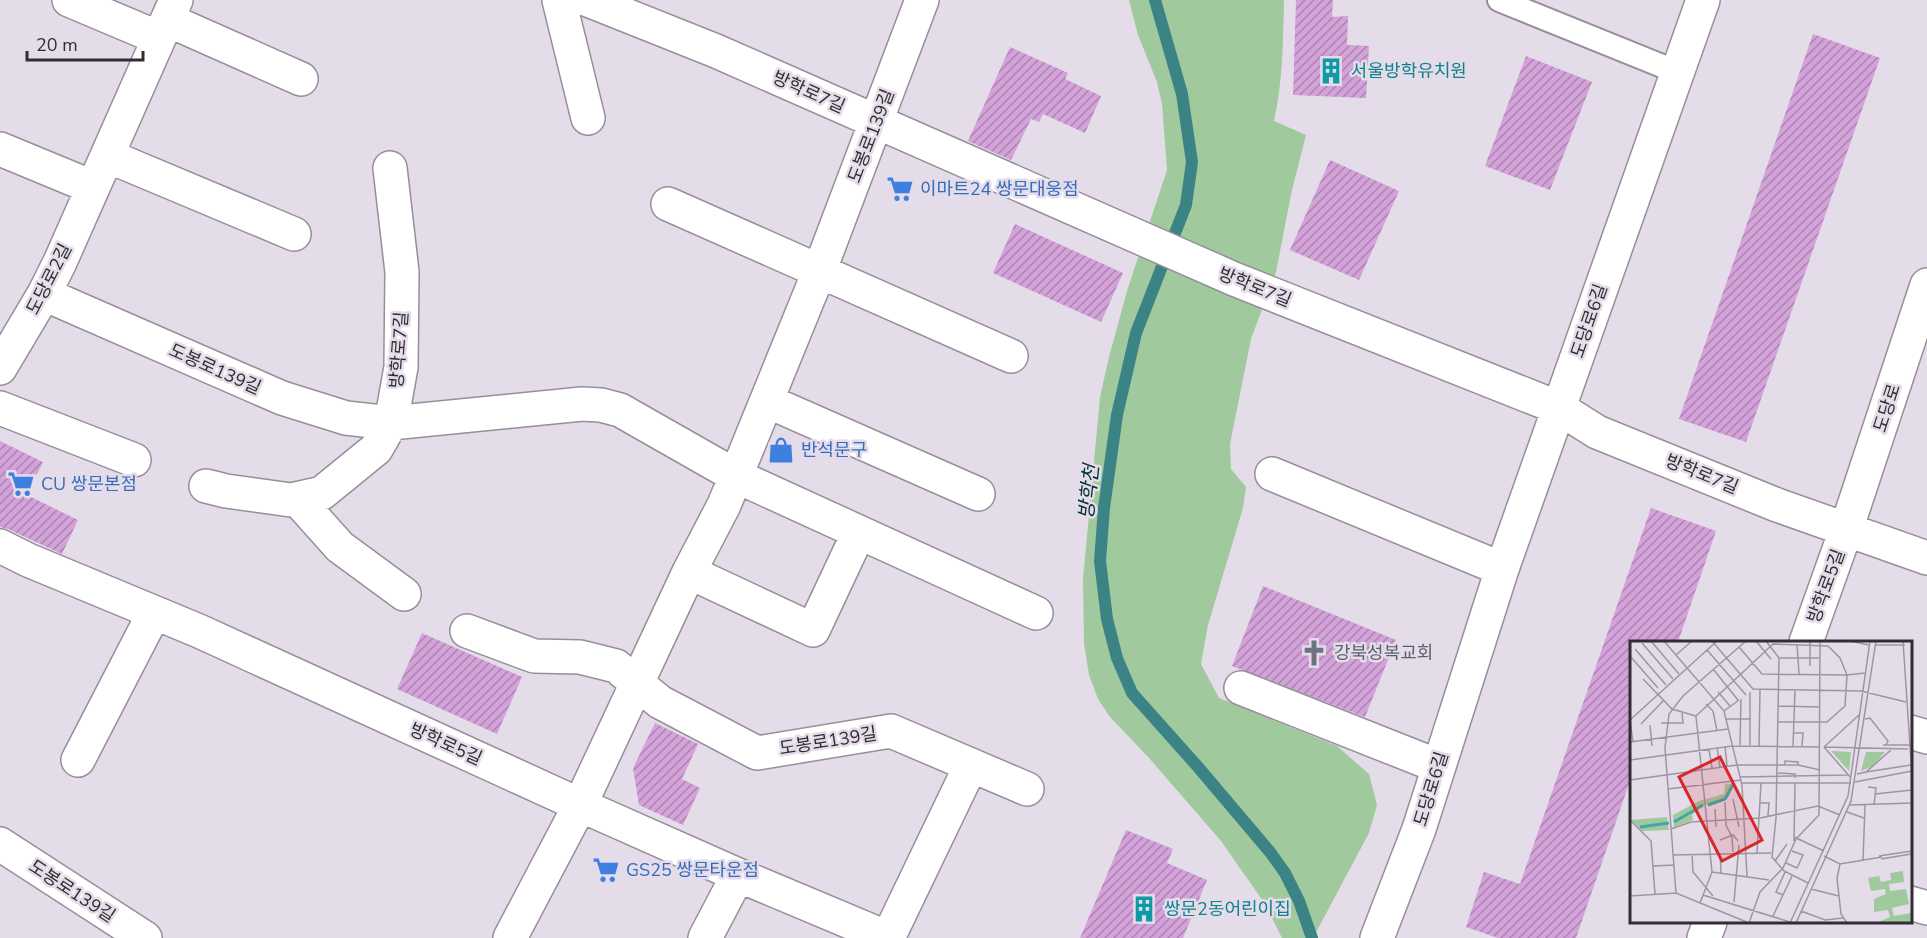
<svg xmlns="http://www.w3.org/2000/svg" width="1927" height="938" viewBox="0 0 1927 938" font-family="'Nunito Sans','Noto Sans KR',sans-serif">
<defs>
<pattern id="building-hatch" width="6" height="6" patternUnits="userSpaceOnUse" patternTransform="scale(1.5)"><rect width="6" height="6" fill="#d2a2d9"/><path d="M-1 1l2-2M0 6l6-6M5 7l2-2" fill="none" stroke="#ab84b1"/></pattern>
</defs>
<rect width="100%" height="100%" fill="#e5dce9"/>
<!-- green -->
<path fill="#a1c99e" d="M 1129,0 L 1284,0 C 1283,41 1283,81 1274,121 L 1306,135 L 1292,190 L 1276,272 L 1251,339 L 1230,444 L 1231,469 L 1246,487 L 1243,508 L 1208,625 L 1201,664 L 1219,698 L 1337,746 L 1369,774 L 1377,805 L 1369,833 L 1313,938 L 1282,938 L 1265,904 L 1221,841 L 1149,758 L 1110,717 L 1098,699 L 1089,675 L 1084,643 L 1083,579 L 1100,397 L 1109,357 L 1127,291 L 1167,170 L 1162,104 L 1157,82 L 1138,35 Z"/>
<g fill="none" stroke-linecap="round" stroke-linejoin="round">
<!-- stream -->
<path stroke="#3c8385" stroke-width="12" d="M 1155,0 L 1182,94 L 1192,162 L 1186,205 L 1136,333 L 1117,415 L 1104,508 L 1100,561 L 1107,619 L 1117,658 L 1132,693 L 1198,767 L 1270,852 L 1285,873 L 1299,901 L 1312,938"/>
</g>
<!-- building -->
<path fill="url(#building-hatch)" d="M 1296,0 L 1333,0 L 1332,17 L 1348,16 L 1347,45 L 1369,46 L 1366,98 L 1293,95 Z
M 1813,34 L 1880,58 L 1746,442 L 1679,419 Z
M 1010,47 L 1068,73 L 1065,79 L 1101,96 L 1085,133 L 1043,114 L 1039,122 L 1031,119 L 1011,160 L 968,141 Z
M 1526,56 L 1592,82 L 1550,190 L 1485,166 Z
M 1330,160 L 1399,191 L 1359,280 L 1290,250 Z
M 1015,224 L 1123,273 L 1101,322 L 993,273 Z
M 0,441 L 43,462 L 27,495 L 78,520 L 62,554 L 8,529 L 0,527 Z
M 1651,508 L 1716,531 L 1678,642 L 1632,642 L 1632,775 L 1576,938 L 1498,938 L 1466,927 L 1484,872 L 1520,884 Z
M 1263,586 L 1396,640 L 1365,717 L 1232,666 Z
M 422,633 L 522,677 L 497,734 L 397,689 Z
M 655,723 L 698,744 L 682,779 L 700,788 L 683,825 L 639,805 L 633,768 Z
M 1126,830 L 1173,849 L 1167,863 L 1207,880 L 1183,938 L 1080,938 Z"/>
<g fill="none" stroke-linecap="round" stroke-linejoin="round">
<!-- lane casing -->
<g stroke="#978e9a" stroke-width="26">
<path id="lane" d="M 1499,0 L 1677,72"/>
</g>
<!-- street casing -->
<g stroke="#978e9a" stroke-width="36">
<path id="street" d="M 69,0 L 159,38
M 559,0 L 588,118
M 588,0 L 716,51 L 1234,279 L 1559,408 L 1597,432 L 1777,505 L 1927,558
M 168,20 L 301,79
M 0,149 L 92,187
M 108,156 L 294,234
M 668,204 L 1011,356
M 44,294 L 282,398 L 346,418 L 391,423 L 582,404 L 601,405 L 620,410 L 736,476 L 1036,613
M 0,368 L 44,294 L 60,262 L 176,0
M 767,401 L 978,494
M 0,408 L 134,460
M 1272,474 L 1502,569
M 206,486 L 226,491 L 291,500 L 322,493 L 376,449 L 391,423 L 401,367 L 402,272 L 390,168
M 297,499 L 340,547 L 404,594
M 0,546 L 28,560 L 199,631 L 580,805 L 738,875 L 888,938
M 689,572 L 813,630 L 859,532
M 467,631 L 534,656 L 580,657 L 616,666 L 660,702 L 757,753 L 891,731 L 1027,789
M 1806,642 L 1846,530 L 1927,285
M 1241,688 L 1438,766
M 1910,732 L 1927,737
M 78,760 L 154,613
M 0,844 L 145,938
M 1910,903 L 1927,908
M 510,938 L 580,805 L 689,572 L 724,505 L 819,272 L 922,0
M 705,938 L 738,875
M 888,938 L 971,765
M 1377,938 L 1419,829 L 1502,569 L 1703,0
M 1704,938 L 1710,922"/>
</g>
<!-- lane -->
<use href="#lane" stroke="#fff" stroke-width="22"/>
<!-- street -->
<use href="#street" stroke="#fff" stroke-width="33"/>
</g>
<!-- icons -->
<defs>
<g id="building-bare" transform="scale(2.07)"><path d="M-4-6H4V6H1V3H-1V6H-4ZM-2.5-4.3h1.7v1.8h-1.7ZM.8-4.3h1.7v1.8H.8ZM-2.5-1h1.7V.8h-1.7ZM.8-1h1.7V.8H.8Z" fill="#0f9aa8" stroke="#e5dce9" stroke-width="2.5" paint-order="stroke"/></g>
<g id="supermarket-bare" transform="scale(2.07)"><path d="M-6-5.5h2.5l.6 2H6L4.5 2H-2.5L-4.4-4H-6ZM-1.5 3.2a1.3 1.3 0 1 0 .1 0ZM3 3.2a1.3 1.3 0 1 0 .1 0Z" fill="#3f7fe0" stroke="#e5dce9" stroke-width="2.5" paint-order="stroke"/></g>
<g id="shop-bare" transform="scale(2.07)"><path d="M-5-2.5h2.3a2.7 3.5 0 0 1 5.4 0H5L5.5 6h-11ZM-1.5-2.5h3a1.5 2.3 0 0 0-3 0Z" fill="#3f7fe0" stroke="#e5dce9" stroke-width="2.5" paint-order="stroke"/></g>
<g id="church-bare" transform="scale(2.07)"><path d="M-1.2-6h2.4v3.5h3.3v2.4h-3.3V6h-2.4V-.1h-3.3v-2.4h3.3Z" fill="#6b7280" stroke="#e5dce9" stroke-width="2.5" paint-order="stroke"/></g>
</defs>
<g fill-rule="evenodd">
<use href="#building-bare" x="1331" y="71"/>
<use href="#supermarket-bare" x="900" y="189"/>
<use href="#shop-bare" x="781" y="450"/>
<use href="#supermarket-bare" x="21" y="484"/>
<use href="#church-bare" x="1314" y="653"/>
<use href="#supermarket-bare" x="606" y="870"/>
<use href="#building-bare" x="1144" y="909"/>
</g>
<g text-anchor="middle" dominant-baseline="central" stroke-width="5" stroke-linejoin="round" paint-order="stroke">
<!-- culture labels -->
<g font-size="18" fill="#0d838f" stroke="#e5dce9" text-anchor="start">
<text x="1351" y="71">서울방학유치원</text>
<text x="1164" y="909">쌍문2동어린이집</text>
</g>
<!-- street labels -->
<g font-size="18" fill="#312d32" stroke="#e5dce9">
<text transform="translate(809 92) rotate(24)">방학로7길</text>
<text transform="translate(871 136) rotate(-69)">도봉로139길</text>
<text transform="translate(49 279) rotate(-63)">도당로2길</text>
<text transform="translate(1255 287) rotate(22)">방학로7길</text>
<text transform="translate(1589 321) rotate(-71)">도당로6길</text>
<text transform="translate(399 350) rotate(-86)">방학로7길</text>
<text transform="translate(215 369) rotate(24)">도봉로139길</text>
<text transform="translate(1887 408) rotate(-72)">도당로</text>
<text transform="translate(1702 474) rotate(22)">방학로7길</text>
<text transform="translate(1826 586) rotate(-70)">방학로5길</text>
<text transform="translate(828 741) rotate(-9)">도봉로139길</text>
<text transform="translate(446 744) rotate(24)">방학로5길</text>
<text transform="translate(1431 789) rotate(-73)">도당로6길</text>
<text transform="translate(72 891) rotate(33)">도봉로139길</text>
</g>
<!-- shop labels -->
<g font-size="18" fill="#366cbe" stroke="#e5dce9" text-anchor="start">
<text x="920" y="189">이마트24 쌍문대웅점</text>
<text x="801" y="450">반석문구</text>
<text x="41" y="484">CU 쌍문본점</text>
<text x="626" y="870">GS25 쌍문타운점</text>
</g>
<!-- worship labels -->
<g font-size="18" fill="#5b616d" stroke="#e5dce9" text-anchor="start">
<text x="1334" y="653">강북성복교회</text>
</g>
<!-- water labels -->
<g font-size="20" font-style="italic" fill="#003232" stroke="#e5dce9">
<text transform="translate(1089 492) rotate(-84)">방학천</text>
</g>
</g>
<!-- overview -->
<g transform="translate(1630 641)">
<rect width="282" height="282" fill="#e5dce9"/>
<path d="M 201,110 L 221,111 L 219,130 ZM 236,111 L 255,111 L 243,125 L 231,130 ZM 105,142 L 97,158 L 73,165 L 62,174 L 63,179 L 44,186 L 43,174 L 69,160 L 94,153 L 95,143 ZM 37,176 L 39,189 L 12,190 L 1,179 ZM 273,230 L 274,241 L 259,243 L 260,250 L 276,248 L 279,263 L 262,267 L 264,275 L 281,272 L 282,282 L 246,282 L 260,276 L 258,269 L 244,271 L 244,258 L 256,253 L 255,248 L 241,250 L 238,237 L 249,235 L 251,241 L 261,239 L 260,232 Z" fill="#a1c99e"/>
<path fill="none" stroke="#41a8a8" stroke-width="3" d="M 78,164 L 95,158 L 104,142M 44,181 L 73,164M 10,186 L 39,182"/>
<path fill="none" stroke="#9d96a0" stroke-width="1.5" d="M 21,0 L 49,33M 34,0 L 94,70 L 112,144 L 117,235M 82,0 L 123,48 L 231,50 L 276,61M 126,0 L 141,18M 136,0 L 149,17 L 146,177 L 142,216 L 154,230 L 178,242M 180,0 L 180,25M 220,0 L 239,4M 273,0 L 282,135M 12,2 L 43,38M 167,3 L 169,33M 246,4 L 275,4M 109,6 L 132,33 L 217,34M 5,8 L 36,44M 77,9 L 116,54M 46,14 L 62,0M 0,15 L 28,47M 149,17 L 190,17M 83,28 L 108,59M 217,34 L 235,32M 13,38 L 42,68 L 66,75M 88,51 L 100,65M 76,63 L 83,70 L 87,90M 148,65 L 190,66M 94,70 L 109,59M 96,78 L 121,78M 235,78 L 240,77 L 258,100 L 256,104M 0,79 L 87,0M 0,80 L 3,101M 31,82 L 53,82 L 52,72M 11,83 L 33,60M 20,84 L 22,105M 164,92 L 173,92 L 172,105M 0,101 L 98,88M 110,104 L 111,58M 120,104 L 120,51M 253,104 L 280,104M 95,105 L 97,125M 129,105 L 130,49M 163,105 L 165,49M 87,106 L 90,126M 194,106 L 278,108M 194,106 L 229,74M 194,106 L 221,137M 79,108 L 82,127M 0,119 L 102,105 L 190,106M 155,124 L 155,120 L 168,121 L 168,124M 236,131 L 281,124M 147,132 L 165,133 L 165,137M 227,133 L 236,131 L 261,109M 110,136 L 218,134M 0,139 L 107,124 L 168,124 L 190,129M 225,141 L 282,130M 112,142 L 221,142M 238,146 L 246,147 L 244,164M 0,148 L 0,178M 38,148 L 111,139M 245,153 L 282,149M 103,158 L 109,186M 95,161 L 96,184 L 102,196 L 103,211M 130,162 L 139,162 L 138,175M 220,164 L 282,162M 85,168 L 86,186M 217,171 L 234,177M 0,179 L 21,200 L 25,253M 41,188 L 61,181 L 130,177 L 188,165 L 210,174M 164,196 L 194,210M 90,199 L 103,194 L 108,200M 164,200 L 165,142M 90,212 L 91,232M 127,212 L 131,142M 62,213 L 63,231 L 83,255M 43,214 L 141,212M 194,215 L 210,223 L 252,216M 249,215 L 282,210M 251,218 L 281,213M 145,220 L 157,203M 233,220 L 235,164M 156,222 L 167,227 L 173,214 L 162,210M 210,223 L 207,237 L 211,273 L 217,282M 23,225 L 44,224M 82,231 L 139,239M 181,248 L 209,255M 46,252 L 35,107 L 39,73 L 53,55 L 116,0M 73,254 L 160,281M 153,254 L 146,251 L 155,231M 0,255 L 46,252 L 119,282M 104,261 L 109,204M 70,262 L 82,231 L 66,75 L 143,3 L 198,5 L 210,17 L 217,34 L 215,65 L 197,81 L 148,81M 171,270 L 195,279 L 213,277M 143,275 L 162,235M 119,282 L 130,251 L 153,227 L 166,198 L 189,174 L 190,0M 160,282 L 218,155 L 240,0M 166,282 L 221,160 L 246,0"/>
<path fill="#d62828" fill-opacity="0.15" stroke="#d62828" stroke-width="3" d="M 90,116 L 132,199 L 92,220 L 49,136 Z"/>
<rect width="282" height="282" fill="none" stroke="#312d32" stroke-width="3"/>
</g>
<!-- scale -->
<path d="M27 51v9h116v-9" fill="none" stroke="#312d32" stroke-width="3"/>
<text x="36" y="51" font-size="18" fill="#312d32" stroke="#e5dce9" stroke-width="4.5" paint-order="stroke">20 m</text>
</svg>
